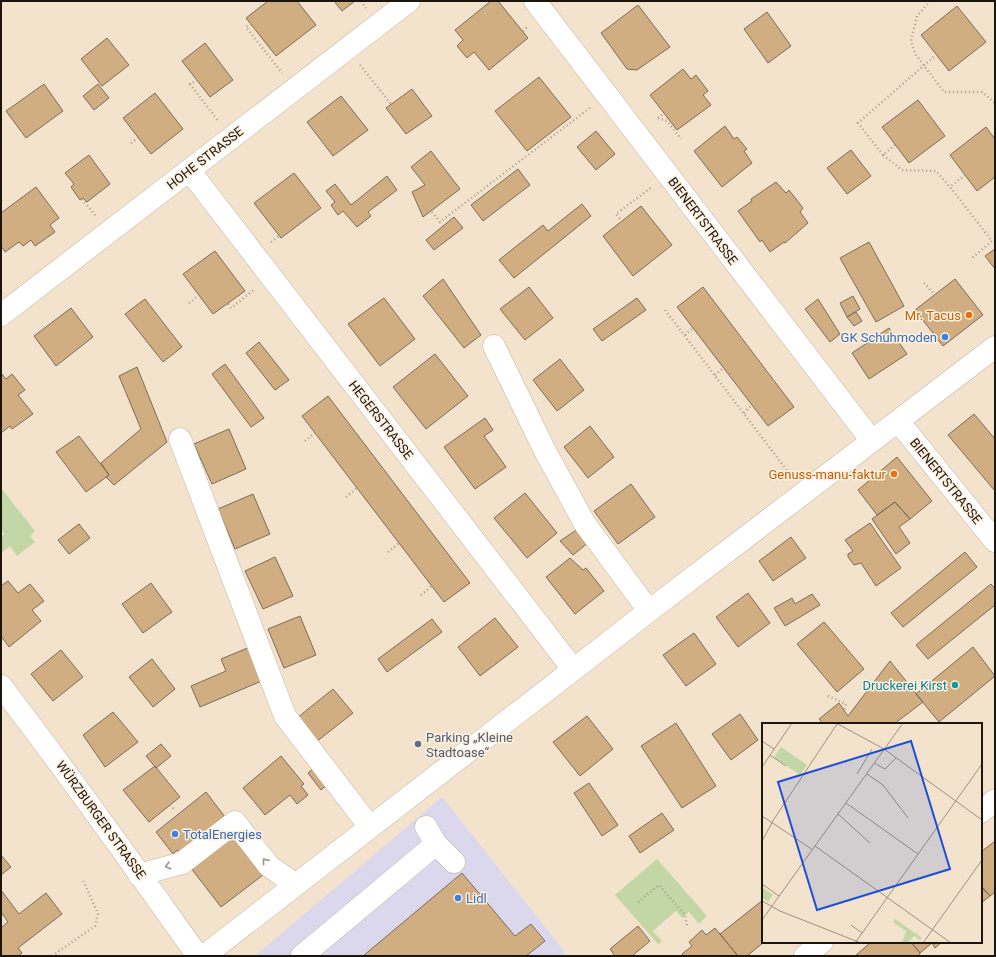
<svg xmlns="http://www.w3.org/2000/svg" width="996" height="957" viewBox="0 0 996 957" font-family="Roboto,sans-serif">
<rect width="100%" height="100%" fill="#f3e3cd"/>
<!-- commercial -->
<path fill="#dbd8ee" d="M 442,797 L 565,952 L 562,956 L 255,956 Z"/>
<!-- green -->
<path fill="#c3d7a6" d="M 1,488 L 35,531 L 30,536 L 35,542 L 17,556 L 10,546 L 1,553 L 1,537 L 4,534 L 1,529 Z
M 657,859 L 707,916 L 699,924 L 689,912 L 682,918 L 676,911 L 653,931 L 662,941 L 658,944 L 615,895 Z"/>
<!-- building -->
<path fill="#d0ae82" stroke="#7c6d5a" d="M 268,1 L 297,1 L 316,25 L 276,56 L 246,18 Z
M 334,1 L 355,1 L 342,11 Z
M 491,1 L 498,1 L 528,38 L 489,70 L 474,52 L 467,58 L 457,46 L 463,40 L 455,30 Z
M 638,5 L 670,47 L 637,70 L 627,69 L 601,33 Z
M 957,6 L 986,42 L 949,71 L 921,35 Z
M 767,12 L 791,46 L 768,63 L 744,29 Z
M 107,38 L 129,65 L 102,86 L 81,59 Z
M 205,43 L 233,80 L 210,97 L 182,61 Z
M 683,69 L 691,79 L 696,75 L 708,91 L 703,95 L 711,105 L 677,130 L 650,95 Z
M 539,77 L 571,117 L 527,151 L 495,111 Z
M 44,84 L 63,111 L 26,138 L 6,111 Z
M 98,84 L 109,98 L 94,110 L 83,96 Z
M 412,89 L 432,116 L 406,134 L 386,108 Z
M 155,93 L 183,129 L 151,154 L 123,118 Z
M 341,96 L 368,130 L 333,156 L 307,122 Z
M 918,100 L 945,136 L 909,163 L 882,127 Z
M 725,126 L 734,139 L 737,137 L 747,149 L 744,151 L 752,163 L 722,187 L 694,151 Z
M 986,127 L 995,139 L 995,177 L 977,191 L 950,155 Z
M 596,131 L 615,154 L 596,170 L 577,147 Z
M 851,150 L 871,176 L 847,194 L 827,168 Z
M 431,151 L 460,189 L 423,217 L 412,192 L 425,185 L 411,167 Z
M 89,155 L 110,184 L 87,202 L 83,198 L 80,200 L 71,187 L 74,184 L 65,173 Z
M 518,169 L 530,185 L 483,221 L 471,205 Z
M 294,173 L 321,208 L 281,238 L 254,203 Z
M 387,176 L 397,190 L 368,212 L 371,216 L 357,227 L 343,211 L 338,215 L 331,205 L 335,202 L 326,191 L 335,184 L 351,205 Z
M 776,182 L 786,193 L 789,190 L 803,208 L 800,212 L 808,223 L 785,243 L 784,242 L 770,252 L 762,240 L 760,242 L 738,211 L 752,201 L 751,199 Z
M 36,187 L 59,218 L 50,225 L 55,232 L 35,246 L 31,240 L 23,246 L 19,242 L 5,252 L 1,246 L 1,213 Z
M 582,204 L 591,216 L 514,278 L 499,260 L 543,225 L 548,231 Z
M 641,206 L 672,245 L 633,276 L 603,236 Z
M 454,217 L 463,228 L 434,250 L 426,240 Z
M 869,242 L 904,306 L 876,322 L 840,258 Z
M 995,249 L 995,269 L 985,256 Z
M 215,251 L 245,291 L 213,314 L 183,274 Z
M 443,279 L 481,335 L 464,348 L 423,296 Z
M 955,279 L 983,315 L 943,346 L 915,310 Z
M 529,287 L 553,318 L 525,340 L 500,309 Z
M 703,287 L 794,407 L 768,426 L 677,307 Z
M 853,296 L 860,309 L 847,317 L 840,303 Z
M 384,298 L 415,339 L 380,366 L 348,324 Z
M 637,298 L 646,310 L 602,341 L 593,329 Z
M 145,299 L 182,347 L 163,362 L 125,314 Z
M 818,299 L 840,334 L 830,342 L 805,309 Z
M 71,308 L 93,337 L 56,366 L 34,336 Z
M 856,312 L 862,321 L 854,326 L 847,317 Z
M 889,328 L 907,354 L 869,379 L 852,353 Z
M 259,342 L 289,380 L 275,390 L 246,353 Z
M 435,354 L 468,396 L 426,429 L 393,387 Z
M 560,359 L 584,390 L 557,411 L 533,380 Z
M 225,364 L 264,418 L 251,427 L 212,374 Z
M 137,367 L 167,442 L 114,485 L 106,477 L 109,475 L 101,463 L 141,429 L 119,376 Z
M 1,373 L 6,379 L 12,374 L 25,390 L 18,395 L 33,414 L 12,429 L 10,426 L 1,433 Z
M 328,396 L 470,583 L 444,602 L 302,416 Z
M 974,414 L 995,439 L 995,491 L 948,435 Z
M 485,418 L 493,430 L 484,436 L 506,467 L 475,489 L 444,447 Z
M 590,426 L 614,457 L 588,478 L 564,447 Z
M 229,429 L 246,469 L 212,484 L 194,444 Z
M 79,436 L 109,475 L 86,492 L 56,452 Z
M 897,457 L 932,501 L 910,519 L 895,502 L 877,515 L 858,490 Z
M 631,484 L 655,517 L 618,544 L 594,511 Z
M 525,493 L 557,533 L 527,558 L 494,518 Z
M 253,494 L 270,534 L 235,549 L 218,509 Z
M 895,502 L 910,519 L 899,527 L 910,543 L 896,554 L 872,519 Z
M 870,523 L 901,568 L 876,586 L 861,563 L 854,565 L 848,557 L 848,554 L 853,551 L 845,540 Z
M 79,524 L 90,538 L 69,554 L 58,540 Z
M 581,527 L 589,542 L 573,555 L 560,541 Z
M 791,537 L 806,558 L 773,581 L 759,561 Z
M 965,552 L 977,567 L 903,627 L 891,613 Z
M 275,557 L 293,596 L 263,609 L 245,571 Z
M 570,558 L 583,570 L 586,568 L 604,591 L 575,614 L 546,577 Z
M 8,581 L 18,593 L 30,584 L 44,601 L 32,610 L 41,621 L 9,647 L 1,636 L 1,586 Z
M 151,583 L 172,612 L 143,633 L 122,604 Z
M 991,584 L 995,589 L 995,605 L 928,659 L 916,645 Z
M 748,593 L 770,623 L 738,647 L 716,617 Z
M 812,594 L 820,605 L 785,626 L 774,608 L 792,598 L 795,604 Z
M 300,616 L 316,655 L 284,668 L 268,629 Z
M 495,618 L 518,647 L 480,676 L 458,647 Z
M 432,619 L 442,632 L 387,672 L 378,659 Z
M 824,622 L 864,669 L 837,692 L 797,644 Z
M 694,633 L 716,664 L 686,686 L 663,655 Z
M 250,647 L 264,680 L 200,707 L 191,686 L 226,671 L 221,659 Z
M 973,647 L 995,676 L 939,722 L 916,694 Z
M 61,650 L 83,677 L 53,701 L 31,674 Z
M 152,659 L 175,689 L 153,707 L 129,677 Z
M 890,661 L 923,702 L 894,724 L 823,724 L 819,719 L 839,703 L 848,716 Z
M 333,689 L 353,713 L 316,742 L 297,718 Z
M 113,712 L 138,742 L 105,767 L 83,735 Z
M 740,714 L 758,740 L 731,760 L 712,734 Z
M 587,716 L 613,749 L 580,776 L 553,742 Z
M 676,723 L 716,786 L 682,808 L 641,746 Z
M 161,744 L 171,756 L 156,768 L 146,756 Z
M 281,756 L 304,784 L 301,786 L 308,795 L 297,804 L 290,795 L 265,815 L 243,788 Z
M 155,766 L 180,797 L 149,822 L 123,790 Z
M 316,766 L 329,783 L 321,790 L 308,773 Z
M 589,783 L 618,825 L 602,836 L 574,793 Z
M 206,792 L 267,872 L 221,907 L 177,850 L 173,854 L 156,832 Z
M 662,813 L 674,830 L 640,853 L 629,836 Z
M 995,841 L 995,892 L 990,896 L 981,886 L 981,852 Z
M 1,855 L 11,867 L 1,875 Z
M 462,873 L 515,936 L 531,924 L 545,941 L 526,956 L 363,956 Z
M 981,886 L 990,896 L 981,903 Z
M 1,890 L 19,914 L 46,893 L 62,914 L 18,948 L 22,953 L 18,956 L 1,956 L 1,928 L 8,922 L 1,912 Z
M 763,900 L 764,942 L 747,956 L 738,956 L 720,934 Z
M 638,926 L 650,941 L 632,956 L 615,956 L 610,949 Z
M 715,928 L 738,956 L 683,956 L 682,954 L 692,946 L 689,942 L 702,930 L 706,935 Z
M 871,942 L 911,942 L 920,953 L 918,956 L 855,956 Z
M 911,942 L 942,942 L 935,948 L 932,943 L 920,953 Z"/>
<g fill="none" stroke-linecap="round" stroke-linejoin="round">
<!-- minor casing -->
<g stroke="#c4b49f" stroke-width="23">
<path id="minor" d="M 535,1 L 872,441
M 189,170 L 573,669
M 1,315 L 409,1
M 494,346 L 545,451 L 585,524 L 649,611
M 898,421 L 995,541
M 180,439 L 285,716 L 370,827
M 1,686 C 69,774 133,865 198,956
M 981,812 L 995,800
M 426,827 L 436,844 L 454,862
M 139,875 L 182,863 L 235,822 L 269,866 L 296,885
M 204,956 L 649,611 L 995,347
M 302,956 L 436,844
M 805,956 L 822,942"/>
</g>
<!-- path -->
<path stroke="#aa9d8c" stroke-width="2.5" stroke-dasharray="1 3" stroke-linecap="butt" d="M 361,1 L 366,8
M 930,1 L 917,16 L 911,41 L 916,55 L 944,92 L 982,92 L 995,103
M 251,24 L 246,27 L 282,73
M 523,31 L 528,26
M 360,65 L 391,104
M 197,80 L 190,84 L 219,122
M 658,118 L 667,121 L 681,139
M 658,118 L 664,113
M 131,143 L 138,138
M 895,145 L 883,155 L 902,170 L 936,171 L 950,187
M 883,155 L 858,123 L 936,55
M 965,175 L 950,187 L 992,241 L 972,258
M 82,199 L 96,216
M 432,212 L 440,222 L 591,107
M 622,222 L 616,214 L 652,187
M 271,242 L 279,236
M 924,283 L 935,295
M 189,303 L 198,296
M 228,304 L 231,308 L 255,289
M 665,310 L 792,477
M 685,335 L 693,328
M 715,375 L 723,368
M 744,413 L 752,405
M 305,441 L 315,433
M 346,497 L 357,488
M 388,552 L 399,543
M 421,595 L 432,586
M 828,696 L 846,704 L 844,711
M 170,805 L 174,809
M 638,902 L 659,885 L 685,915 L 687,926
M 52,956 L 95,926 L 98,914 L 83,880"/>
<!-- minor -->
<use href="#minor" stroke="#fff" stroke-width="22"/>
</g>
<!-- one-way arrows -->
<defs><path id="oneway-chevron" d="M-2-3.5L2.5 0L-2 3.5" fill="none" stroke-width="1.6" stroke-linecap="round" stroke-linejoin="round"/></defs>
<g stroke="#989692">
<use href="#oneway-chevron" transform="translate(265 861) rotate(-129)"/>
<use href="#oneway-chevron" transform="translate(168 866) rotate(164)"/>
</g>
<!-- markers -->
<g fill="#e8710a" stroke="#fef0df" stroke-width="1.5">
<circle cx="969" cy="315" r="4"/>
<circle cx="894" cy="474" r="4"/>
</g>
<g fill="#3f7fe0" stroke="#fef0df" stroke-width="1.5">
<circle cx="945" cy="337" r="4"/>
<circle cx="175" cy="834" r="4"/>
<circle cx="458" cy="898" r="4"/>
</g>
<circle fill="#0f9aa8" stroke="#fef0df" stroke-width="1.5" cx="955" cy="685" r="4"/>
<circle fill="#5c6f8a" stroke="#fef0df" stroke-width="1.5" cx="418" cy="744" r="4"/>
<g text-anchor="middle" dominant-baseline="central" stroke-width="3" stroke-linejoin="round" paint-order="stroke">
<!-- street labels -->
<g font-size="13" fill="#1a150d" stroke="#fef0df">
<text transform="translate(205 158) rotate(-38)">HOHE STRASSE</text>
<text transform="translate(703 221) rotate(53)">BIENERTSTRASSE</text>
<text transform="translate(381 420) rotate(52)">HEGERSTRASSE</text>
<text transform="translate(946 481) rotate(51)">BIENERTSTRASSE</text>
<text transform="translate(101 820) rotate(54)">WÜRZBURGER STRASSE</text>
</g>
<!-- food labels -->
<g font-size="13" fill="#c56008" stroke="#fef0df" text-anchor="end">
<text x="961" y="315">Mr. Tacus</text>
<text x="886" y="474">Genuss-manu-faktur</text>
</g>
<!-- shop labels -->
<g font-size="13" fill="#366cbe" stroke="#fef0df" text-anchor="start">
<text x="937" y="337" text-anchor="end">GK Schuhmoden</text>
<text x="183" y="834">TotalEnergies</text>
<text x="466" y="898">Lidl</text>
</g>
<!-- culture labels -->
<g font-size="13" fill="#0d838f" stroke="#fef0df" text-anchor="end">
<text x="947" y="685">Druckerei Kirst</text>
</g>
<!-- service labels -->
<g font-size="13" fill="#4e5e75" stroke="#fef0df" text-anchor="start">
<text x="426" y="737">Parking „Kleine<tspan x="426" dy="15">Stadtoase“</tspan></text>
</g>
</g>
<!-- overview -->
<g transform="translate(762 723)">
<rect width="220" height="220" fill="#f3e3cd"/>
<path d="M 19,24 L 45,42 L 38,52 L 12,34 ZM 0,164 L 11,172 L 6,179 L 0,174 ZM 133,196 L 160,215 L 158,217 L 152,213 L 145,220 L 140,220 L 144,208 L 131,199 Z" fill="#c3d7a6"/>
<path fill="none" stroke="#9c9180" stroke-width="1" d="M 74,0 L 122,26 L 220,97M 0,18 L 12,26M 8,32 L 24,43M 112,40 L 123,46 L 134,35M 0,44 L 30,0M 95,51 L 110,26M 105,51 L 121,62 L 146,95M 84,80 L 156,131M 76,91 L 108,120M 0,93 L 51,127M 0,118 L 12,96 L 75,1M 53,123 L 189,220M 0,161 L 17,173M 0,178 L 18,188 L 99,220M 0,197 L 141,0M 89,202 L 100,210M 93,220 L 220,41M 161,220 L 220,137"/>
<path fill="#1d4ed8" fill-opacity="0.15" stroke="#1d4ed8" stroke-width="2" d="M 149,18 L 188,146 L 55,187 L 16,59 Z"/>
<rect width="220" height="220" fill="none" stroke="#1a150d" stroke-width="2"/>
</g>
<!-- border -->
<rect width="996" height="957" fill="none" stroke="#1a150d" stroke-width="4"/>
</svg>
